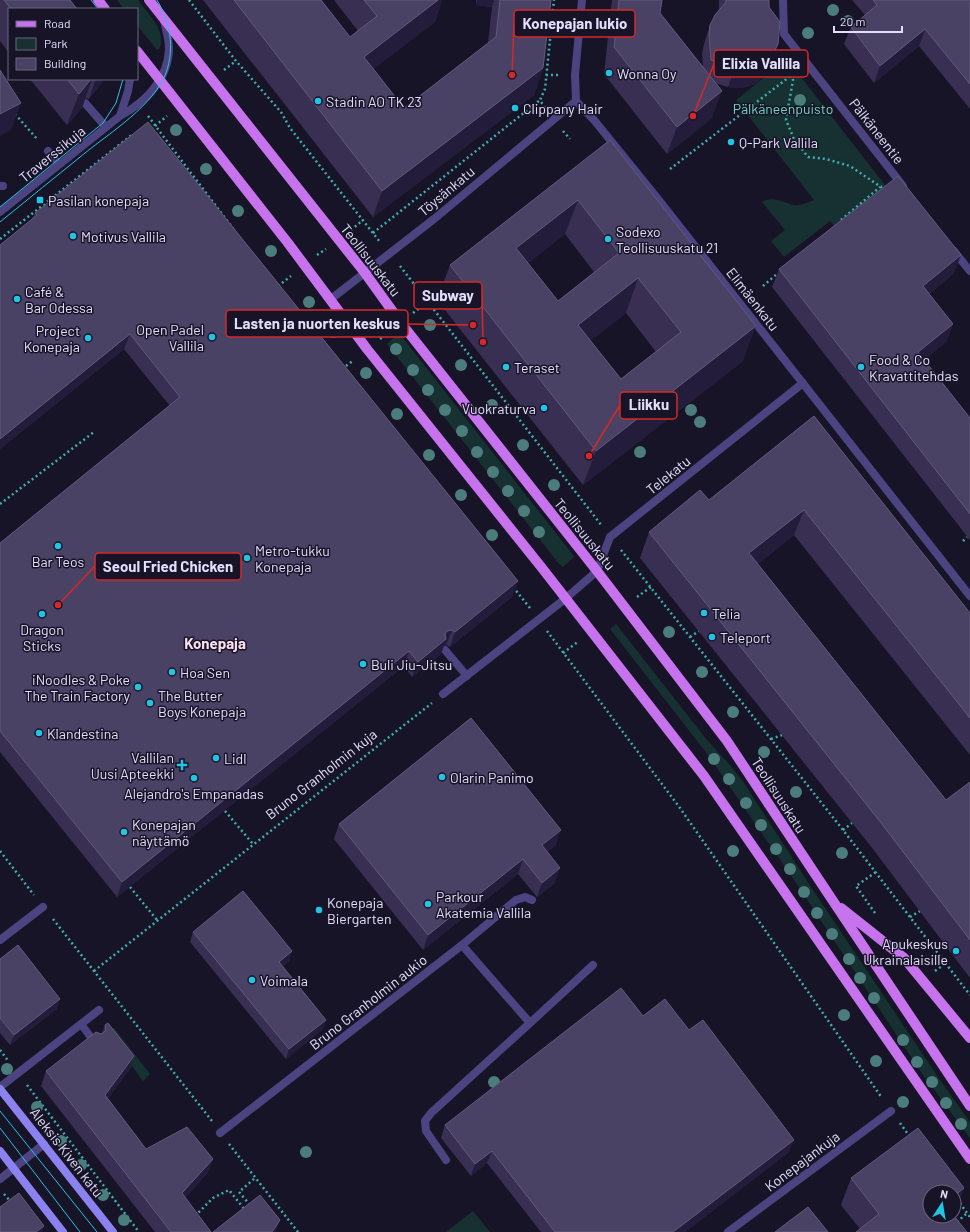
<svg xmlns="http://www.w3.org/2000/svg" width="970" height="1232" viewBox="0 0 970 1232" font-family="Barlow,sans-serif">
<rect width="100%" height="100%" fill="#181427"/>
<!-- green -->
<path fill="#173031" d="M 117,0 L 138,0 C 147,13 168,32 159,49 L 157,50 L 137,25 L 137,9 L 124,9 Z
M 787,59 L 892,194 L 840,234 L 830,221 L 784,257 L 771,241 L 785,230 L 762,202 C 773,195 784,203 794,205 C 800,206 809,202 814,200 L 736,100 Z
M 399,333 L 573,555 L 574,557 L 563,567 L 559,564 L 387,344 Z
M 616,624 L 707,740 L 730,765 L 744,783 L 809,884 L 940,1080 L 970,1122 L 970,1138 L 921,1072 L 798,886 L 708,755 L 610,629 Z
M 114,1028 L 150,1074 L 143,1081 L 132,1066 L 129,1070 L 103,1038 Z
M 473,1211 L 490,1232 L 446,1232 Z"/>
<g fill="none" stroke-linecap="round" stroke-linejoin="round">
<!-- path -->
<path stroke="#40adad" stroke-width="2.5" stroke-dasharray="2 3" stroke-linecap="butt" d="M 189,0 L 236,61 L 281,112 L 290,128 L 380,242
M 224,70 L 236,61
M 792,74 L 793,80 L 786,120 L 794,139 L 808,157 L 826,159 L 850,166 L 881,187 L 884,186
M 546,75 L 560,75
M 545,108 L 540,100 L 545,89 L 554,0
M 15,114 L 38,140
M 148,116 L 234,230
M 155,126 L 167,116
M 563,131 L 570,139
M 670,169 L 793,74
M 841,220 L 880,187
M 351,230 L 363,220
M 373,233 L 540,100
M 0,239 L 133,134
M 317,255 L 326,249
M 400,266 L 602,526
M 278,286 L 291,276
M 763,286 L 778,273
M 413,313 L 428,302
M 380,339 L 389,332
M 342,369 L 354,360
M 0,504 L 94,432
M 963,541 L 967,537
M 621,550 L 843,830 L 970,995
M 513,587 L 530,608
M 637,597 L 651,587
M 547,631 L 680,808 L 882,1098
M 690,637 L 699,631
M 563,653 L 579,641
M 771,739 L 782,735
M 225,811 L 253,844
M 843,830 L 852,823
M 0,851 L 34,895
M 130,887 L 157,920
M 875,913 L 856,886 L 876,872
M 910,917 L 920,911
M 53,919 L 212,1121
M 94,971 L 432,703
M 935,971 L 946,963
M 0,1050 L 9,1062
M 27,1085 L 139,1232
M 900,1123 L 910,1137
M 229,1144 L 298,1232
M 4,1194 L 11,1202
M 954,1195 L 970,1217
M 250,1205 L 239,1192 L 255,1178
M 195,1216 L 213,1198 L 229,1190 L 245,1210
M 957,1222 L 967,1213"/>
<!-- service -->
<path stroke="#4b4480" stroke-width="8" d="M 85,103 L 106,127
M 48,151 L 59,164
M 0,186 L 3,186
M 445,650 L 467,676
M 0,940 L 43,907
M 462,945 L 530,1023 L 593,965
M 446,1160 L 426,1131 L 425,1121 L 431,1113 L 530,1023"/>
<!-- minor -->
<path stroke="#4b4480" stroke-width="8" d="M 783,0 L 784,34 L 903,186
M 120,116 L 128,91 L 130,79
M 0,212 L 120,116 C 146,102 168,79 169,49 C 169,39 166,30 164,21
M 953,250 L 970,271
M 443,694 L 565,599 L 597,571 L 610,537 L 803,383
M 81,1024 L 95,1043
M 0,1087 L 99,1010
M 220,1133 L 462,945 L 516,900 L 525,897 L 532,900
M 0,1179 L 44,1144
M 728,1232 L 891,1111"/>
<!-- tertiary -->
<path stroke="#4b4480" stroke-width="8" d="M 582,0 L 575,75 L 576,101 L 594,120 L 658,199 L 970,596
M 331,299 L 434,219 L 576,101"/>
<!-- secondary -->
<path stroke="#8b81ef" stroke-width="8" d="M 0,1089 L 113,1232
M 0,1151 L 63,1232"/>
<!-- primary -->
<path stroke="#c773ed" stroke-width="10" d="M 98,0 L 105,9
M 149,0 L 365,273 L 401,323 L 597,571 L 727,741 L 833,901 L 970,1106
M 137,51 L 288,243 L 367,349 L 542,568 L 704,776 L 970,1159
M 841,908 L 904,958 L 970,1038"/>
<!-- tram -->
<path stroke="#22c4e3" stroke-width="1" d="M 91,0 L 98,9
M 0,207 L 103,123 L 116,103 L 123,79
M 0,222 C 28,199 57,176 85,153 C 111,132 154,105 166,73 C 175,47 170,22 157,0
M 0,1111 L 97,1232
M 0,1128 L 80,1232"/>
</g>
<!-- trees -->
<g fill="#4a7d7c">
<circle cx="833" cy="10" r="6"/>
<circle cx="848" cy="21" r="6"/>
<circle cx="808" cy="33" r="6"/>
<circle cx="800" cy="100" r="6"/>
<circle cx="176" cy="130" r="6"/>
<circle cx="206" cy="169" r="6"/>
<circle cx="238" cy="211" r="6"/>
<circle cx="271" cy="251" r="6"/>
<circle cx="309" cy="302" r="6"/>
<circle cx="430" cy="325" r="6"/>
<circle cx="333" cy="332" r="6"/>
<circle cx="396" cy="349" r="6"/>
<circle cx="461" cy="365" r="6"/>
<circle cx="413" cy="370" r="6"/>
<circle cx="366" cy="373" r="6"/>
<circle cx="428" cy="390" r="6"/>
<circle cx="492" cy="405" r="6"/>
<circle cx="445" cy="410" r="6"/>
<circle cx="691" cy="410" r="6"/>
<circle cx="397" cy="414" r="6"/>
<circle cx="700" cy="422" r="6"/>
<circle cx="462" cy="431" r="6"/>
<circle cx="523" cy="445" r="6"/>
<circle cx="477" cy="452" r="6"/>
<circle cx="640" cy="452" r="6"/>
<circle cx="429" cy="455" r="6"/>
<circle cx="493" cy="472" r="6"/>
<circle cx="554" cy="485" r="6"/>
<circle cx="508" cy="491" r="6"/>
<circle cx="461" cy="495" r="6"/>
<circle cx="524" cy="511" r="6"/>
<circle cx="539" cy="532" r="6"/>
<circle cx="492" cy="535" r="6"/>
<circle cx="669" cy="632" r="6"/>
<circle cx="702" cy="672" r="6"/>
<circle cx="733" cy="712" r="6"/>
<circle cx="764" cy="752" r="6"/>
<circle cx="714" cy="759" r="6"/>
<circle cx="729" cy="779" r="6"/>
<circle cx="796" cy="792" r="6"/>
<circle cx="746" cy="803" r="6"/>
<circle cx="761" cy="825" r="6"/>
<circle cx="776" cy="849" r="6"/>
<circle cx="733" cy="851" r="6"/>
<circle cx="842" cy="853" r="6"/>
<circle cx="790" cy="869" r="6"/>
<circle cx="804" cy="892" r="6"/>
<circle cx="817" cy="913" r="6"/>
<circle cx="832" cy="934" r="6"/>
<circle cx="849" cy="959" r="6"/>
<circle cx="860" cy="978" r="6"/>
<circle cx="874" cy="998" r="6"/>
<circle cx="844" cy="1015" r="6"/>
<circle cx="903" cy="1040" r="6"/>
<circle cx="876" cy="1061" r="6"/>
<circle cx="917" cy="1062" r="6"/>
<circle cx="7" cy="1069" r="6"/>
<circle cx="494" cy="1082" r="6"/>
<circle cx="932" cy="1082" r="6"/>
<circle cx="903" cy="1102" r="6"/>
<circle cx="946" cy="1103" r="6"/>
<circle cx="37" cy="1107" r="6"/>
<circle cx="961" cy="1124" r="6"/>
<circle cx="61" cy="1141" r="6"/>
<circle cx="306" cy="1152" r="6"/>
<circle cx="81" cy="1165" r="6"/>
<circle cx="103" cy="1195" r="6"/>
<circle cx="124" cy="1220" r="6"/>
</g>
<!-- wall -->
<path fill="#382f53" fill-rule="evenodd" d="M 0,0 L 70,0 L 77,9 L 9,9 L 9,53 L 0,41 Z
M 203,0 L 321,0 L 350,37 L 358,31 L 334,0 L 442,0 L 435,22 L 373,69 L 404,108 L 488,43 L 492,7 L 476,5 L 476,0 L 551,0 L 543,68 L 534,95 L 373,217 Z
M 612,0 L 662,0 L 660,13 L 703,67 L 702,54 L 704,44 L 710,25 L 719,10 L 719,0 L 769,0 L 771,63 L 765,75 L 755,84 L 742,88 L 728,87 L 715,83 L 712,118 L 667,154 L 604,74 Z
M 852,0 L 970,0 L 970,109 L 919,46 L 874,83 L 844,44 L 851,27 L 865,15 Z
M 30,79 L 102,79 L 101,84 L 89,99 L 85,98 L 82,108 L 67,125 Z
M 610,140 L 743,361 L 583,485 L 437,300 L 450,265 ZM 565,234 L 594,272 L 558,301 L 528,263 ZM 626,313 L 656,352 L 621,379 L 590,341 Z
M 35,213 L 513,596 L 450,647 L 446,645 L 444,645 L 441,654 L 412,677 L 404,666 L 117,897 L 0,752 L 0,543 L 170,406 L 124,349 L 0,449 L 0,245 L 32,219 Z
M 779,269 L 954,273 L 929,294 L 953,324 L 946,342 L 924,360 L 970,418 L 970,540 L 772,287 Z
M 814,416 L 970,613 L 970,755 L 794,535 L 758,564 L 946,800 L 970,782 L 970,978 L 873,849 L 640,558 L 649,532 L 709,500 Z
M 339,824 L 556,845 L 547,852 L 555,883 L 537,897 L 518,874 L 423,950 L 334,839 Z
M 193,932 L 292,951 L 289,961 L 283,966 L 326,1020 L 322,1030 L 286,1059 L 190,942 Z
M 0,959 L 57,1009 L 10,1045 L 0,1033 Z
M 643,1016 L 689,1030 L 789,1152 L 685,1232 L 541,1232 L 487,1163 L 471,1176 L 441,1138 L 445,1125 Z
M 105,1025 L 134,1056 L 129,1070 L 108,1098 L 146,1149 L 213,1159 L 207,1174 L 185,1198 L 211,1232 L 155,1232 L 41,1086 L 46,1071 L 102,1033 Z
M 851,1178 L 964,1188 L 954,1215 L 930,1192 L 860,1229 L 841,1205 Z"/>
<!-- shaded-wall -->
<path fill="#231c3a" d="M 438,0 L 442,0 L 435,22 L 354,84 L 364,57 Z
M 477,0 L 494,0 L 492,7 L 476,5 Z
M 925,29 L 919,46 L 874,83 L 880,66 Z
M 778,44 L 771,63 L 765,75 L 755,84 L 742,88 L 728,87 L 735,68 Z
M 543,68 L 534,95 L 373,217 L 382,191 Z
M 88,79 L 92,79 L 82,108 L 67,125 L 79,94 Z
M 96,79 L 102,79 L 101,84 L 89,99 Z
M 722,91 L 712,118 L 667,154 L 677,127 Z
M 21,103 L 11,130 L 0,136 L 0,114 Z
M 578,200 L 565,234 L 503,282 L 516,248 Z
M 961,255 L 954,273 L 916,304 L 923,286 Z
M 638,278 L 626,313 L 566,360 L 578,325 Z
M 953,324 L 946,342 L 912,370 L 918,352 Z
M 756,326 L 743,361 L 583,485 L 596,451 Z
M 130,334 L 124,349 L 0,449 L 0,439 Z
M 804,510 L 794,535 L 740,579 L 749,553 Z
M 518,581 L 513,596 L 450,647 L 455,632 Z
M 452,630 L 446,645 L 444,645 L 441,654 L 412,677 L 418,662 L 445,634 L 447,631 Z
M 409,651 L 404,666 L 117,897 L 122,882 Z
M 561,830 L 556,845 L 536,860 L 542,845 Z
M 523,859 L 518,874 L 423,950 L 428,935 Z
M 560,868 L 555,883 L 537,897 L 542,883 Z
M 292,951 L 289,961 L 275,972 L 279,962 Z
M 60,999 L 57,1009 L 10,1045 L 14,1035 Z
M 326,1020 L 322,1030 L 286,1059 L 289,1049 Z
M 134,1056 L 129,1070 L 100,1110 L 105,1095 Z
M 794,1140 L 789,1152 L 685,1232 L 673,1232 Z
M 492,1151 L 487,1163 L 471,1176 L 475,1164 Z
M 213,1159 L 207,1174 L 176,1208 L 182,1193 Z
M 964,1188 L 955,1215 L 954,1215 L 954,1196 Z
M 280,1220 L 276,1232 L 272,1232 Z
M 44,1226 L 42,1232 L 36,1232 Z"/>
<!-- building -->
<path fill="#4a4265" stroke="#625a7c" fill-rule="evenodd" d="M 4,0 L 70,0 L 77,9 L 11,9 Z
M 234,0 L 321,0 L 350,37 L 377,16 L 364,0 L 438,0 L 364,57 L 404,108 L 496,37 L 500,0 L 551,0 L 543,68 L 382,191 Z
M 619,0 L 662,0 L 660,13 L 722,91 L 677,127 L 614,47 Z
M 726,0 L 769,0 L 769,7 L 780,22 L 778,44 L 772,56 L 761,65 L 748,69 L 735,68 L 711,60 L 709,35 L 710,25 L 715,15 L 726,2 Z
M 873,0 L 970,0 L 970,84 L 925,29 L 880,66 L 851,27 L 877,5 Z
M 0,70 L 21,103 L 0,114 Z
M 67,79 L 91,79 L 79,94 Z
M 148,122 L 518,581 L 455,632 L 452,630 L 447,631 L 445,634 L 446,639 L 418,662 L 409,651 L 122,882 L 0,731 L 0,543 L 180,397 L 130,334 L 0,439 L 0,245 L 37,215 L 35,213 Z
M 610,140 L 756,326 L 596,451 L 450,265 ZM 578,200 L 619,253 L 558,301 L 516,248 ZM 638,278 L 681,332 L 621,379 L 578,325 Z
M 898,176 L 961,255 L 923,286 L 953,324 L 918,352 L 970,418 L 970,514 L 779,269 Z
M 814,416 L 970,613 L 970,718 L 804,510 L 749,553 L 946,800 L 970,782 L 970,940 L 882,824 L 649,532 L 700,490 L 709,500 Z
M 471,718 L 561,830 L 542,845 L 560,868 L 542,883 L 523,859 L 428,935 L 339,824 Z
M 243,891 L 292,951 L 279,962 L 326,1020 L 289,1049 L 193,932 Z
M 18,945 L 60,999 L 14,1035 L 0,1018 L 0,959 Z
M 621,988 L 643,1016 L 665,999 L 689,1030 L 703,1020 L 794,1140 L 673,1232 L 555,1232 L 492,1151 L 475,1164 L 445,1125 Z
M 108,1023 L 134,1056 L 105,1095 L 146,1149 L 187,1127 L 213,1159 L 182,1193 L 211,1232 L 171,1232 L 46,1071 L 96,1032 L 101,1034 L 104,1032 L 106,1030 L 105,1025 Z
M 918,1128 L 964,1188 L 954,1196 L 954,1192 L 930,1192 L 930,1216 L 954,1216 L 967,1232 L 856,1232 L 879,1214 L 851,1178 Z
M 19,1193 L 44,1226 L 36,1232 L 0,1232 L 0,1207 Z
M 260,1195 L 280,1220 L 272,1232 L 213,1232 Z
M 808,1207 L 828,1232 L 775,1232 Z"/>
<!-- markers -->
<g fill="#22c4e3" stroke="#181427" stroke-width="1.5">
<circle cx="609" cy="73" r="4"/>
<circle cx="318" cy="101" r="4"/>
<circle cx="515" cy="108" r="4"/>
<circle cx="731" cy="142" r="4"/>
<rect x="36" y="196" width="8" height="8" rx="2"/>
<circle cx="73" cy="236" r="4"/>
<circle cx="608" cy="239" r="4"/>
<circle cx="17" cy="299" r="4"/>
<circle cx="212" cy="337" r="4"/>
<circle cx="88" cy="338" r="4"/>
<circle cx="506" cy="367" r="4"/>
<circle cx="861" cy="367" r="4"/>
<circle cx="544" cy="408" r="4"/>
<circle cx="58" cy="546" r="4"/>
<circle cx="247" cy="558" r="4"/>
<circle cx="704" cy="613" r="4"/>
<circle cx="42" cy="614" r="4"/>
<circle cx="712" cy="637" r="4"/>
<circle cx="363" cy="664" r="4"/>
<circle cx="172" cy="672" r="4"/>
<circle cx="138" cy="687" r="4"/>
<circle cx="150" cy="703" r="4"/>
<circle cx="39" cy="733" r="4"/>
<circle cx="216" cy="758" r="4"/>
<path d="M180 759h4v4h4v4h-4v4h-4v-4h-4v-4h4z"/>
<circle cx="442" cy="777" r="4"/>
<circle cx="194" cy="778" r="4"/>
<circle cx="124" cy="832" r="4"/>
<circle cx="428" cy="904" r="4"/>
<circle cx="319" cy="910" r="4"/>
<circle cx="956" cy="951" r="4"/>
<circle cx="252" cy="980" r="4"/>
</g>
<g text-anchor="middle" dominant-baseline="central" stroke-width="3" stroke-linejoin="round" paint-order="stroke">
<!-- poi labels -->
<g font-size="14" fill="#e3defb" stroke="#181427" text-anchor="start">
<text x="617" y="73">Wonna Oy</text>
<text x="326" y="101">Stadin AO TK 23</text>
<text x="523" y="108">Clippany Hair</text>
<text x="739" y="142">Q-Park Vallila</text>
<text x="48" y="200">Pasilan konepaja</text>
<text x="616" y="231">Sodexo<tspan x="616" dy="16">Teollisuuskatu 21</tspan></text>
<text x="81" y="236">Motivus Vallila</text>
<text x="25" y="291">Café &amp;<tspan x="25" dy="16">Bar Odessa</tspan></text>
<text x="204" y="329" text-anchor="end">Open Padel<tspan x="204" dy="16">Vallila</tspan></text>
<text x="80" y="330" text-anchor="end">Project<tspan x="80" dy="16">Konepaja</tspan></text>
<text x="869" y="359">Food &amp; Co<tspan x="869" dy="16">Kravattitehdas</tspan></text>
<text x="514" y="367">Teraset</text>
<text x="536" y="408" text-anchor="end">Vuokraturva</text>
<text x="255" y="550">Metro-tukku<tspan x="255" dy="16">Konepaja</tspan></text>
<text x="58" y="561" text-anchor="middle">Bar Teos</text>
<text x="712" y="613">Telia</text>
<text x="42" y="629" text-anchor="middle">Dragon<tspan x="42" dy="16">Sticks</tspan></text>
<text x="720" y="637">Teleport</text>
<text x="371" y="664">Buli Jiu-Jitsu</text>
<text x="180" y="672">Hoa Sen</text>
<text x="130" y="679" text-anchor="end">iNoodles &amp; Poke<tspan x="130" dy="16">The Train Factory</tspan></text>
<text x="158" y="695">The Butter<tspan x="158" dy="16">Boys Konepaja</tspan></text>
<text x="47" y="733">Klandestina</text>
<text x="174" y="757" text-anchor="end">Vallilan<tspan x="174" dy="16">Uusi Apteekki</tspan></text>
<text x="224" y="758">Lidl</text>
<text x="450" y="777">Olarin Panimo</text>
<text x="194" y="793" text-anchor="middle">Alejandro's Empanadas</text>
<text x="132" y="824">Konepajan<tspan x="132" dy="16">näyttämö</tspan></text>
<text x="436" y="896">Parkour<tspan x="436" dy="16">Akatemia Vallila</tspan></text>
<text x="327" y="902">Konepaja<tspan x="327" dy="16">Biergarten</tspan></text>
<text x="948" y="943" text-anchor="end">Apukeskus<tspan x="948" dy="16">Ukrainalaisille</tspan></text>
<text x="260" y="980">Voimala</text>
</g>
<!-- park labels -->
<g font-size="14" fill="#72d3c1" stroke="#181427">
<text x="783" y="108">Pälkäneenpuisto</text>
</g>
<!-- street labels -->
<g font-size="14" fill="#e3defb" stroke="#181427">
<text transform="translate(877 131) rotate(52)">Pälkäneentie</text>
<text transform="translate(52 154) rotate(-39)">Traverssikuja</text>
<text transform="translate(446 191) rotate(-40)">Töysänkatu</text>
<text transform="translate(371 260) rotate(52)">Teollisuuskatu</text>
<text transform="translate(753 299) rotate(52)">Elimäenkatu</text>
<text transform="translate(668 475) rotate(-39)">Telekatu</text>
<text transform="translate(585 534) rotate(51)">Teollisuuskatu</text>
<text transform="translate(321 774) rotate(-38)">Bruno Granholmin kuja</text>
<text transform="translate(779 795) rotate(57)">Teollisuuskatu</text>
<text transform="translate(368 1002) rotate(-38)">Bruno Granholmin aukio</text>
<text transform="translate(67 1152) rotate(52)">Aleksis Kiven katu</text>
<text transform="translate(802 1161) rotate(-37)">Konepajankuja</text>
</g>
<!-- neighbourhood labels -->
<g font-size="15" font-weight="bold" fill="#fbe0ef" stroke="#181427">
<text x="215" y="643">Konepaja</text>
</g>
</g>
<!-- callouts -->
<path fill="none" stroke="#d62828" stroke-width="1.5" d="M512 75L514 24M693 116L714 64M483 342L482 295M473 325L408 324M589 456L620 405M58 605L95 566"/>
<g fill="#d62828" stroke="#181427" stroke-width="1.5">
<circle cx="512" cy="75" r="4"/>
<circle cx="693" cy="116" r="4"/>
<circle cx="483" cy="342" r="4"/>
<circle cx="473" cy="325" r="4"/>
<circle cx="589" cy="456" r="4"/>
<circle cx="58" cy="605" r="4"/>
</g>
<g fill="#181427" stroke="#d62828" stroke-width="1.5">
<rect x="514" y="10" width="121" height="27" rx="4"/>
<rect x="714" y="50" width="94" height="27" rx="4"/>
<rect x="414" y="282" width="68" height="27" rx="4"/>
<rect x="226" y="310" width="182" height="27" rx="4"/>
<rect x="620" y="392" width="57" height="27" rx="4"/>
<rect x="95" y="553" width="146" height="27" rx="4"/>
</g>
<g font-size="15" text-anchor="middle" font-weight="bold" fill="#e3defb">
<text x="575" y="29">Konepajan lukio</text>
<text x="761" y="69">Elixia Vallila</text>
<text x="448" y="301">Subway</text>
<text x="317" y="329">Lasten ja nuorten keskus</text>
<text x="649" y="410">Liikku</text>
<text x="168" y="572">Seoul Fried Chicken</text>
</g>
<!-- legend -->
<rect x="8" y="8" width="130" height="72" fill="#181427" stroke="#69657c"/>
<rect x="16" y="21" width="20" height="6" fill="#c773ed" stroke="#69657c"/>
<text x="44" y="28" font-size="12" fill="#e3defb">Road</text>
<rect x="16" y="38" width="20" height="12" fill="#173031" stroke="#69657c"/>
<text x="44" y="48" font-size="12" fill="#e3defb">Park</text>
<rect x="16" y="58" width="20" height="12" fill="#4a4265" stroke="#69657c"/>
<text x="44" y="68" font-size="12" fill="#e3defb">Building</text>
<!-- north arrow -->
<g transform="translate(942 1204) rotate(12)"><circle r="19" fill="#181427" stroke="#69657c"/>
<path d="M0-3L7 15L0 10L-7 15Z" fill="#22c4e3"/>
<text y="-6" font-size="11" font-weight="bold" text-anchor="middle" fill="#e3defb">N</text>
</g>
<!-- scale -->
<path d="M834 26v6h68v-6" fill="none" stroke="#e3defb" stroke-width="2"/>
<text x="840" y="26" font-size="12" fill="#e3defb" stroke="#181427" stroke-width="3" paint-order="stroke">20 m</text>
</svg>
